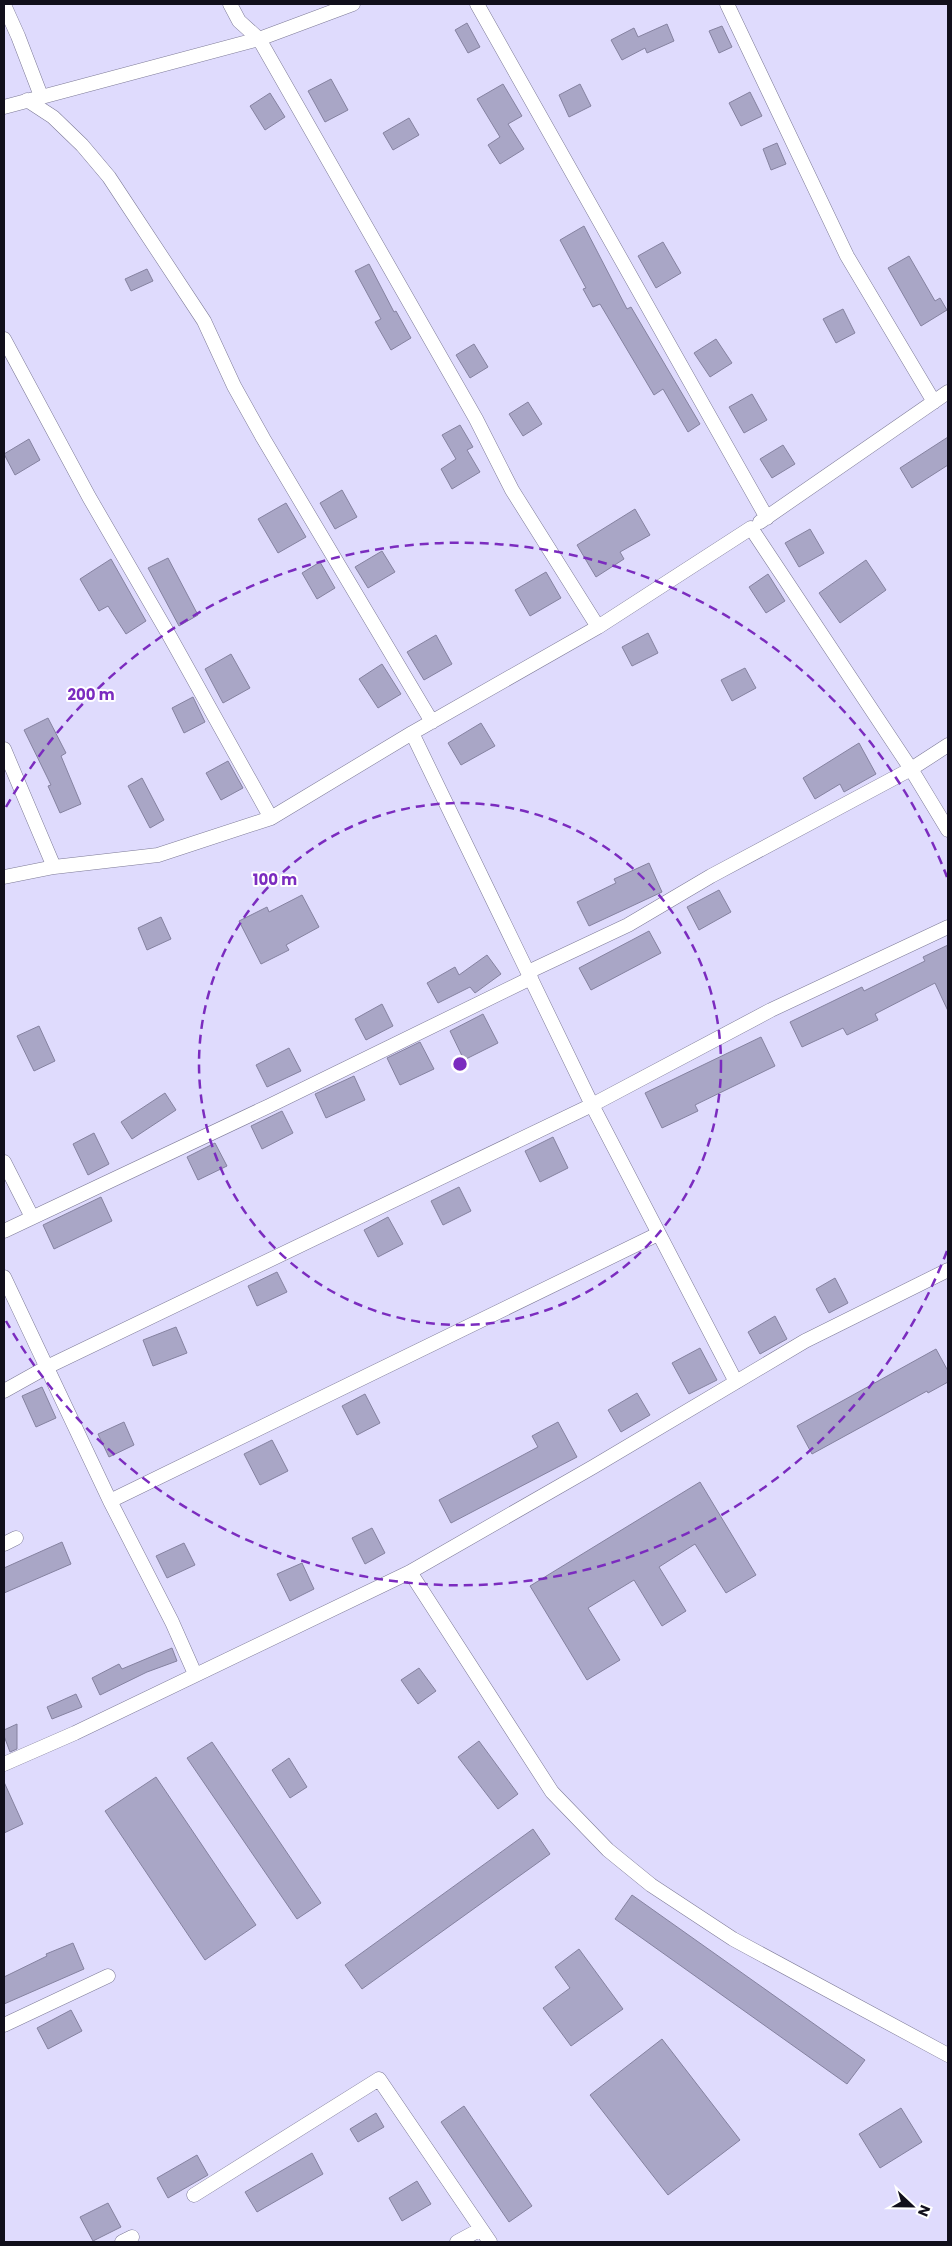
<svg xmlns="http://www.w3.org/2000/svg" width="952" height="2246" viewBox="0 0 952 2246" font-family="Poppins,sans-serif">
<rect width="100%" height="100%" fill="#dfdbfd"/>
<!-- building -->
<path fill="#a9a6c6" stroke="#8582a0" d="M 467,23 L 480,47 L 468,53 L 455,30 Z
M 667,24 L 674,41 L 647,53 L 645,48 L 622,60 L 611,40 L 634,28 L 638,37 Z
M 722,26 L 732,47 L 719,53 L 709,31 Z
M 331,79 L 348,110 L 325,122 L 308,91 Z
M 503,84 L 522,116 L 508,124 L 524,149 L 500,164 L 488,145 L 500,137 L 477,99 Z
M 580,84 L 591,106 L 569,117 L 559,95 Z
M 750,92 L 762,116 L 741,126 L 729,103 Z
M 270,93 L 285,117 L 265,130 L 250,106 Z
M 409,118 L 419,135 L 393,150 L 383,133 Z
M 777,143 L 786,164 L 771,170 L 763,149 Z
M 584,226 L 627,309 L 631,307 L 700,424 L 688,432 L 663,389 L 654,395 L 600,304 L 593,307 L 583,289 L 586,288 L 560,240 Z
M 663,242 L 681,273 L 656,288 L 638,256 Z
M 909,256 L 935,301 L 940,298 L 947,310 L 921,326 L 888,268 Z
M 369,264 L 394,312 L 396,311 L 411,338 L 391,350 L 375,322 L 381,319 L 355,271 Z
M 147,269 L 153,281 L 131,291 L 125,279 Z
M 843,309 L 855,333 L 836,343 L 823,319 Z
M 716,339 L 732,363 L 710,377 L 694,353 Z
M 474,344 L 488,367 L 470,378 L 456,355 Z
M 752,394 L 767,420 L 744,433 L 729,407 Z
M 528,402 L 542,424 L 523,436 L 509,414 Z
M 460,425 L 473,447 L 467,450 L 480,472 L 452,489 L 441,469 L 456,459 L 442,435 Z
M 948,437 L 948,465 L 912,488 L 900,468 Z
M 29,439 L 40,460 L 15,475 L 4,454 Z
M 783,445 L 795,464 L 772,478 L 760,459 Z
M 342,490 L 357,517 L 335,529 L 320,503 Z
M 286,503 L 306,537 L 278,553 L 258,519 Z
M 635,509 L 650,535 L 620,552 L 624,559 L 596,577 L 577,545 Z
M 810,529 L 824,553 L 799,567 L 785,543 Z
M 382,551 L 395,572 L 368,588 L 355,567 Z
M 168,558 L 198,615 L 179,626 L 148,568 Z
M 111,559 L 146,621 L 126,634 L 108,606 L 99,611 L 80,579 Z
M 866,560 L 886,590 L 840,623 L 819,593 Z
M 320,562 L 335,588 L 317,599 L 302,573 Z
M 546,572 L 561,598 L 530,616 L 515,590 Z
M 768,574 L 785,601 L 766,613 L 749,587 Z
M 648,633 L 658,653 L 632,666 L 622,647 Z
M 436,635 L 452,664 L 424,680 L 407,652 Z
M 231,654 L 250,688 L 223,703 L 205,669 Z
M 382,664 L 401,694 L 378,708 L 359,679 Z
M 745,668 L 756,688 L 732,701 L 721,680 Z
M 193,697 L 205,722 L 184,733 L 172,708 Z
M 48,718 L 66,753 L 61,756 L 81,804 L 60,813 L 48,786 L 51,785 L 24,730 Z
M 481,723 L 495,746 L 461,765 L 448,743 Z
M 859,743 L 876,774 L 844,792 L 840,784 L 815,799 L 803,778 Z
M 228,761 L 243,788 L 221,800 L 206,773 Z
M 142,778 L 164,820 L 150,828 L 128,786 Z
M 649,863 L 662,892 L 589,926 L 577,902 L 616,883 L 614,879 Z
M 719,890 L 731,912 L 699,930 L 687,907 Z
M 302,895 L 319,927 L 286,945 L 289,950 L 261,964 L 239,921 L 267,907 L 269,912 Z
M 161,917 L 171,939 L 147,950 L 138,928 Z
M 649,931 L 661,953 L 591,990 L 579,968 Z
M 948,945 L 948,1011 L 935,983 L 875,1014 L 878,1020 L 847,1035 L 843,1028 L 802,1047 L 790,1022 L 862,987 L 864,991 L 925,961 L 923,957 Z
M 487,955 L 501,974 L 475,993 L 470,987 L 438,1003 L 427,983 L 455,967 L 459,975 Z
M 382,1004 L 393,1026 L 366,1040 L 355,1019 Z
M 483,1014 L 498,1043 L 464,1060 L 450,1031 Z
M 39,1026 L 55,1061 L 34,1071 L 17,1036 Z
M 761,1037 L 775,1066 L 695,1105 L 698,1111 L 662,1128 L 645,1093 Z
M 420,1042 L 434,1069 L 400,1085 L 387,1058 Z
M 289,1048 L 301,1071 L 267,1087 L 256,1065 Z
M 354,1076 L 365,1100 L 326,1118 L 315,1094 Z
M 165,1093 L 176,1110 L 132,1139 L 121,1122 Z
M 282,1111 L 293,1133 L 262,1149 L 251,1126 Z
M 94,1133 L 109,1164 L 88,1175 L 73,1144 Z
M 553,1137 L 568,1168 L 540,1182 L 525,1151 Z
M 215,1143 L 227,1166 L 198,1180 L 187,1157 Z
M 459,1187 L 471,1211 L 443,1225 L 431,1201 Z
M 101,1197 L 112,1221 L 54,1249 L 43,1225 Z
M 388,1217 L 403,1244 L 378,1257 L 364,1230 Z
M 277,1272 L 287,1292 L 257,1306 L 248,1286 Z
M 835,1278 L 848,1303 L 829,1313 L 816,1289 Z
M 775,1316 L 787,1339 L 760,1354 L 748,1332 Z
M 176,1327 L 187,1353 L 153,1366 L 143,1340 Z
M 700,1348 L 717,1380 L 689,1394 L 672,1363 Z
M 936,1349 L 948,1371 L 948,1382 L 928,1393 L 927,1391 L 812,1454 L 797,1426 Z
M 42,1387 L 56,1418 L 36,1427 L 22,1396 Z
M 637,1393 L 650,1415 L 621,1432 L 608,1410 Z
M 365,1394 L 380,1423 L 357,1435 L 342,1406 Z
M 124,1422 L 134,1445 L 109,1457 L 98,1434 Z
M 558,1422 L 577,1457 L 451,1523 L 439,1500 L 538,1447 L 532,1436 Z
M 272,1440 L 288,1471 L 260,1485 L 244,1454 Z
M 700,1482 L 756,1575 L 726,1593 L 695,1544 L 659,1567 L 686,1611 L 662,1626 L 634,1580 L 588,1608 L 620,1660 L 587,1680 L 530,1586 Z
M 372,1528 L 385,1553 L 365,1564 L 352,1538 Z
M 62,1542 L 71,1564 L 4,1593 L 4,1568 Z
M 184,1543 L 195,1565 L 167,1578 L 156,1556 Z
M 302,1563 L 314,1589 L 290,1601 L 277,1574 Z
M 172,1648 L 177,1661 L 147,1672 L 100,1695 L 92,1678 L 119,1664 L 122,1669 Z
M 419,1668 L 436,1691 L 418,1704 L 401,1680 Z
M 76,1694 L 82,1707 L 52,1719 L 47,1707 Z
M 17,1724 L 17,1749 L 10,1752 L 4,1736 L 4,1730 Z
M 479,1741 L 518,1794 L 498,1809 L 458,1757 Z
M 212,1742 L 321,1903 L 297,1919 L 187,1758 Z
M 289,1758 L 307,1787 L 290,1798 L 272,1770 Z
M 156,1777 L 256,1925 L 205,1960 L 105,1811 Z
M 4,1782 L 23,1824 L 4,1833 Z
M 533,1829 L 550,1854 L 362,1989 L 345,1965 Z
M 632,1895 L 865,2060 L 847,2084 L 615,1919 Z
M 73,1943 L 84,1969 L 4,2004 L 4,1977 L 47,1956 L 46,1954 Z
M 579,1949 L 623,2009 L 571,2046 L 543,2008 L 570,1988 L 555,1967 Z
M 71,2010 L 82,2031 L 48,2049 L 37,2028 Z
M 662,2039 L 740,2140 L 668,2195 L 590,2095 Z
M 464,2106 L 532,2206 L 509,2222 L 441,2122 Z
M 901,2108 L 922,2142 L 880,2168 L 859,2134 Z
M 376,2113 L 384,2127 L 358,2142 L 350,2129 Z
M 312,2153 L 323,2174 L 257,2212 L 245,2192 Z
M 197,2155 L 208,2175 L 168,2198 L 157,2178 Z
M 417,2181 L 431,2204 L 402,2221 L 389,2198 Z
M 108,2203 L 121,2227 L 93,2241 L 80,2217 Z"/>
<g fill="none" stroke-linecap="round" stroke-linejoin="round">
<!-- minor casing -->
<g stroke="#7d7a97" stroke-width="15">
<path id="minor" d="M 230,4 L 239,21 L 259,39 L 476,419 L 512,490 L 598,627
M 477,4 L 767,518
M 727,4 L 847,256 L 934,402
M 4,5 L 18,36 L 41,96
M 27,100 L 53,117 L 82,145 L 109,177 L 204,321 L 234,386 L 263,438 L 432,722
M 4,107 L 259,39 L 353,4
M 4,339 L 89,497 L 169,635 L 271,818
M 760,522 L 948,392
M 4,749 L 54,867
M 4,877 L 54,867 L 158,855 L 271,818 L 412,733
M 528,972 L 628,925 L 711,876 L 911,769 L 948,745
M 4,1162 L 32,1217
M 4,1231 L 269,1106 L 531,978
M 4,1277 L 110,1501 L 172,1622 L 195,1674
M 736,1382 L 592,1105 L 412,733 L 598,627 L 751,528 L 911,769 L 948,830
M 4,1391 L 47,1367 L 592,1105 L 771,1010 L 948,927
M 110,1501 L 658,1234
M 4,1544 L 16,1538
M 410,1572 L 552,1792 L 608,1850 L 651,1885 L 733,1939 L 948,2055
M 4,1764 L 75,1733 L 410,1572 L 593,1467 L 805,1341 L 948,1270
M 4,2025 L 108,1976
M 194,2195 L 379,2079 L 490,2242
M 122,2242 L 132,2237
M 457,2242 L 481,2229"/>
</g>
<!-- minor -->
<use href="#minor" stroke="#fff" stroke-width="14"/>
</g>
<!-- distance rings -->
<g fill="none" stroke="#7b2cbf" stroke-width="2.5" stroke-dasharray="9 6">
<circle cx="460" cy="1064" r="261"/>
<path d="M947 1251A522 522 0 0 1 6 1321M6 807A522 522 0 0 1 947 877"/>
</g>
<circle cx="460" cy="1064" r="8" fill="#7b2cbf" stroke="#fff" stroke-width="2.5"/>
<g font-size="15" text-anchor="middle" font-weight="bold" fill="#7b2cbf" stroke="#fff" stroke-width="4" stroke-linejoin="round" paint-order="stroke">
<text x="91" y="700">200 m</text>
<text x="275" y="885">100 m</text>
</g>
<!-- border -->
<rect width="952" height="2246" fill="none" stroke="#110f1b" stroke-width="10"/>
<!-- north arrow -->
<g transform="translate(912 2206) rotate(112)" stroke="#ffffff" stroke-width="4" paint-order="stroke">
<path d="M0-4L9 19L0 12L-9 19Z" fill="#110f1b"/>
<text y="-8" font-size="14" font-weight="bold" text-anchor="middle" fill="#110f1b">N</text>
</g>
</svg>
